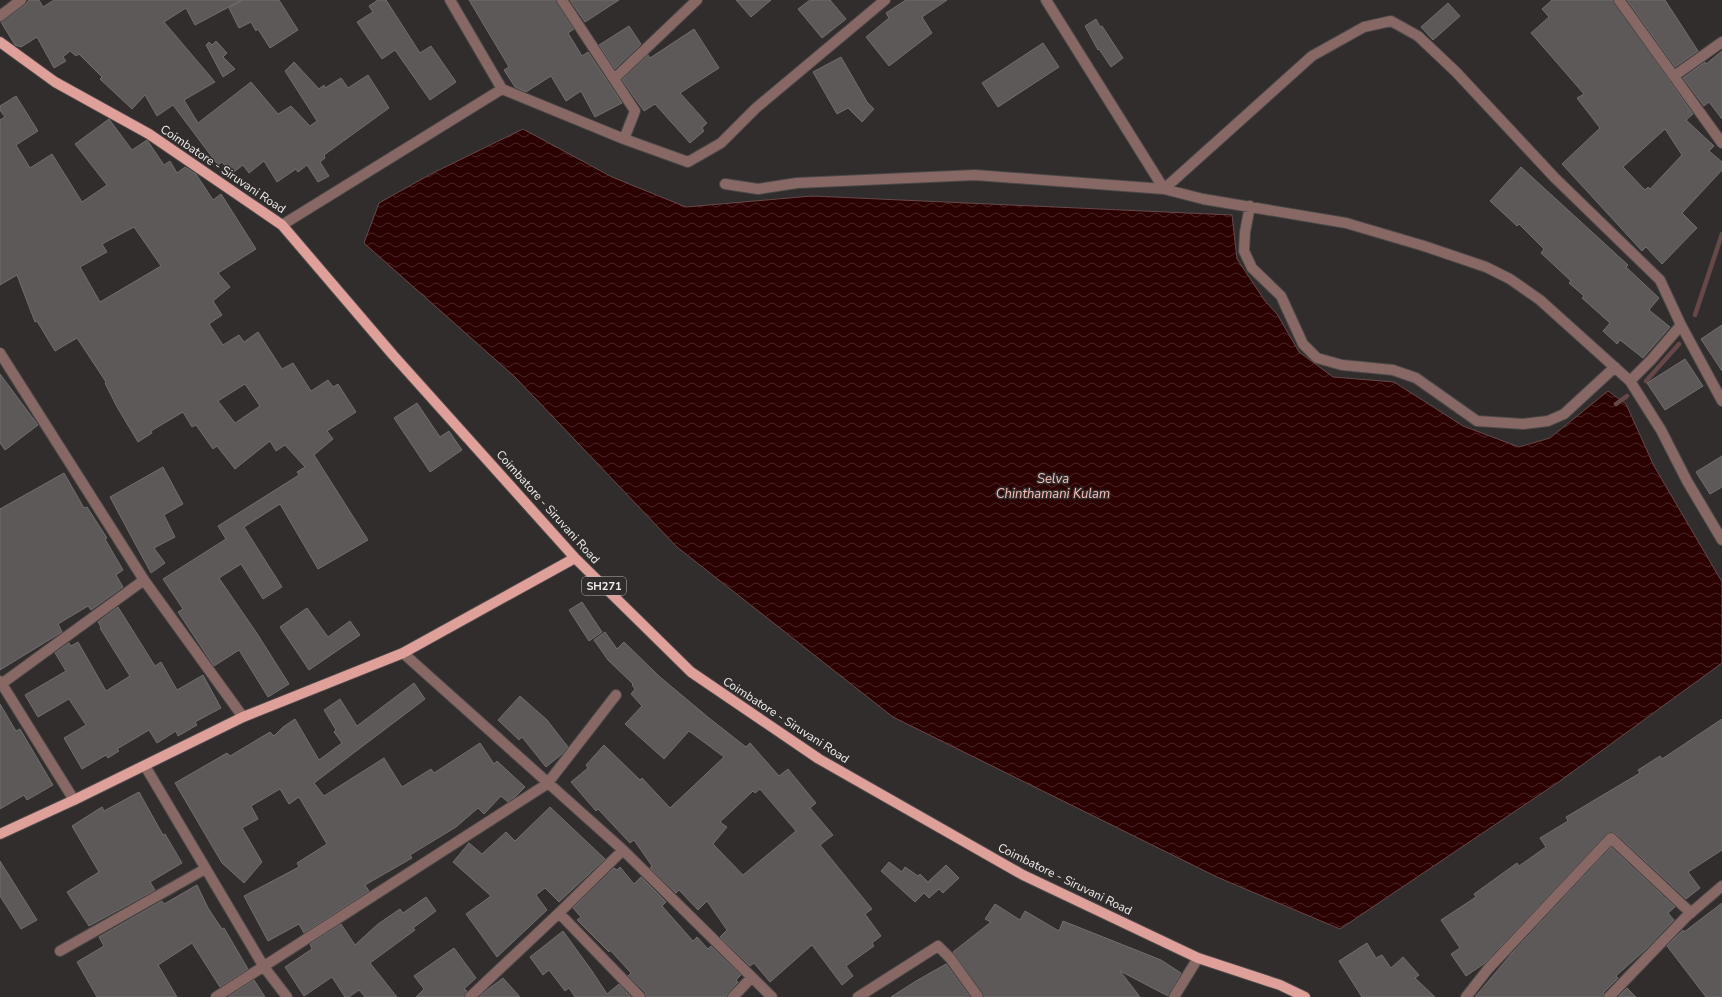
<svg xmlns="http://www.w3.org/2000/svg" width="1722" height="997" viewBox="0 0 1722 997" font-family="'Nunito Sans',sans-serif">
<defs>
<pattern id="water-waves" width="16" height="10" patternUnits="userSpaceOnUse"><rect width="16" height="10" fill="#2b0102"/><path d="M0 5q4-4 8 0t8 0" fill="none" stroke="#4a2627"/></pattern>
</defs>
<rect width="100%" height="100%" fill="#312d2d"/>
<!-- water -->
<path fill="url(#water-waves)" stroke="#674849" d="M 523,129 L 612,177 L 686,207 L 812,196 L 1232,215 L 1237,259 L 1265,301 L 1277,314 L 1299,352 L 1333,377 L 1394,382 L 1463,426 L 1519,447 L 1550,438 L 1608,391 L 1626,404 L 1654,466 L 1722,582 L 1722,663 L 1560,781 L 1340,929 L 1217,877 L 893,717 L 677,547 L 515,377 L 364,243 L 379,203 L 431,174 Z"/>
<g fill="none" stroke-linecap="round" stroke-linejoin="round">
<!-- stream -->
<path stroke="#674849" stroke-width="4.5" d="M 1695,315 L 1722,234
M 1646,381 L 1679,344
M 1616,404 L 1627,396"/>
</g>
<!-- building -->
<path fill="#5e5959" stroke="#736e6e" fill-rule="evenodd" d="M 29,0 L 39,0 L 43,7 L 54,0 L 279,0 L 298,30 L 270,48 L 258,29 L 256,31 L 251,22 L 239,28 L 229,8 L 242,0 L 195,25 L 186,8 L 164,22 L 215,82 L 184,100 L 198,123 L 251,82 L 278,114 L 291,106 L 310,126 L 317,121 L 285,71 L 294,62 L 319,89 L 324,85 L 325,88 L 341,78 L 348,88 L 368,75 L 389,108 L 324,155 L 325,158 L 320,162 L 329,176 L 318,182 L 307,165 L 298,172 L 296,169 L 277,182 L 264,161 L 249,173 L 243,165 L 231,174 L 222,162 L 218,165 L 173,105 L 157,116 L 145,95 L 132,109 L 100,79 L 102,77 L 79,54 L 76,56 L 70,51 L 63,57 L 66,61 L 54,68 L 37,37 L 21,47 L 15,45 L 1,22 L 25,5 Z
M 378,0 L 386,0 L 420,53 L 431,46 L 456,82 L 430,100 L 395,50 L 382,59 L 357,22 L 373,12 L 369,6 Z
M 469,0 L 556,0 L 574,29 L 568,33 L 582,56 L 588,52 L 622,103 L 595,117 L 581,91 L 566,101 L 551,76 L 526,92 L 515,87 L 504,70 L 509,67 Z
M 570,0 L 619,0 L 585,22 Z
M 736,0 L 771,0 L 751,17 Z
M 810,0 L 830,0 L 846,19 L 822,38 L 798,9 Z
M 906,0 L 947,0 L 922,17 L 932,33 L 889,66 L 866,37 L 889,18 L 886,13 Z
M 1552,0 L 1613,0 L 1693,114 L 1686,120 L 1714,146 L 1709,151 L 1722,162 L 1722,170 L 1682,213 L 1697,228 L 1662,264 L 1646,247 L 1642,251 L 1562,164 L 1600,128 L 1577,98 L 1584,94 L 1531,33 L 1549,17 L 1542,9 ZM 1665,129 L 1682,155 L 1650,189 L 1648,187 L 1645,190 L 1623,167 Z
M 1627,0 L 1665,0 L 1698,51 L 1675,67 Z
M 1448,3 L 1460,16 L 1433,40 L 1421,27 Z
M 1096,19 L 1100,27 L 1102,26 L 1123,58 L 1111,67 L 1099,49 L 1098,50 L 1085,26 Z
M 629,26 L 641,44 L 615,69 L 599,45 Z
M 694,29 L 719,68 L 680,93 L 707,123 L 702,128 L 704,131 L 690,143 L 655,104 L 644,111 L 622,80 L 648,55 L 650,58 Z
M 216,41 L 227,53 L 223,57 L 235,69 L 223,77 L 206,45 L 209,42 L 212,45 Z
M 1043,43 L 1059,67 L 998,107 L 982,83 Z
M 1722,51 L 1722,119 L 1709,102 L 1704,106 L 1683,78 L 1705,62 L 1706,64 Z
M 841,57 L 867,102 L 874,109 L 862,122 L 848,108 L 837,114 L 813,72 Z
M 16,96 L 38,131 L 16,145 L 30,168 L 52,154 L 82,202 L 107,185 L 75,144 L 109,119 L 132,150 L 147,140 L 164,165 L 170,161 L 177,173 L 185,167 L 196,174 L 213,200 L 221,194 L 256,249 L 218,273 L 230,287 L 213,301 L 222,315 L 209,324 L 223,345 L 239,335 L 244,342 L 258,332 L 282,369 L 293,363 L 311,391 L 328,380 L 333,387 L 338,384 L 356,412 L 327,431 L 333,439 L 314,455 L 368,540 L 318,569 L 280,504 L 244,527 L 282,587 L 263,599 L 241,564 L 219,578 L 258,635 L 289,684 L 268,697 L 239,650 L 214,666 L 178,612 L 183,609 L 163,579 L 226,539 L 218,526 L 299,475 L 297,472 L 305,467 L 285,445 L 276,451 L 270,441 L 235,469 L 217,446 L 213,449 L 196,425 L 192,427 L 183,412 L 151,431 L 152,433 L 138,442 L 117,407 L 105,383 L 106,382 L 77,338 L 55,351 L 37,321 L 35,322 L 17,275 L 0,285 L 0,120 L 5,117 L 0,110 L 0,106 ZM 134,227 L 161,266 L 100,302 L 80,267 L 107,252 L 102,244 ZM 245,384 L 260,406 L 235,423 L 218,401 Z
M 1521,167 L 1628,265 L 1626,267 L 1659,298 L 1649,310 L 1670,327 L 1643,358 L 1620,340 L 1617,344 L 1603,331 L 1610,323 L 1582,298 L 1584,296 L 1569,283 L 1571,281 L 1541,253 L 1544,249 L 1519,224 L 1517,226 L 1490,201 Z
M 1722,325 L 1722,371 L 1701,339 Z
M 1685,359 L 1703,386 L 1665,410 L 1647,383 Z
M 0,374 L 38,425 L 5,450 L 0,443 Z
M 417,403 L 440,437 L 449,431 L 462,450 L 430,472 L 394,418 Z
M 1722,456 L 1722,487 L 1710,494 L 1696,472 Z
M 163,467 L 183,504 L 164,515 L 175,537 L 154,548 L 165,563 L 151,573 L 110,497 Z
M 64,473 L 84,508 L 87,507 L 107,538 L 105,539 L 123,570 L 116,575 L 123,587 L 91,610 L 88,606 L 58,624 L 62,632 L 0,670 L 0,509 Z
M 582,602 L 602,632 L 589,641 L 569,610 Z
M 118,607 L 155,666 L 161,662 L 177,690 L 203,675 L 221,708 L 195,722 L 197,725 L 178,736 L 176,731 L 157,743 L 149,730 L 117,749 L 119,751 L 108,758 L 106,755 L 82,769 L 64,738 L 86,725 L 69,699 L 38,717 L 25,695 L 66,671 L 55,653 L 69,643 L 71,646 L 78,642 L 106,691 L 130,676 L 100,628 L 101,627 L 98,622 Z
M 307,608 L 328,637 L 350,621 L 360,635 L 309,670 L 280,627 Z
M 605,632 L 617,649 L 624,642 L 660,677 L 709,718 L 746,747 L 750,743 L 779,776 L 788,769 L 816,803 L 810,808 L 833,835 L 820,845 L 872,909 L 865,914 L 881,936 L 872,943 L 874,946 L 846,966 L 853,976 L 842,985 L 812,945 L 770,982 L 754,963 L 750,966 L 720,937 L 727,930 L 707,901 L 698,910 L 679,890 L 676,893 L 650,868 L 652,866 L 634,840 L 630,843 L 598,809 L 596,811 L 571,782 L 588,768 L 586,765 L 604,745 L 640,780 L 642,778 L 670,808 L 724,757 L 689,731 L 664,759 L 625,724 L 642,706 L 631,694 L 635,689 L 632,685 L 633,684 L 608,660 L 594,640 ZM 760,789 L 796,831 L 743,875 L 713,844 L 727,827 L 720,822 L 753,791 L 755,793 Z
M 414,683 L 425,699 L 314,783 L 324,796 L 384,758 L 402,787 L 431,769 L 434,773 L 480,743 L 494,764 L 497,761 L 525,787 L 516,796 L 508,802 L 501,796 L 484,814 L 478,808 L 456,827 L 410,855 L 412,858 L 365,885 L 369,891 L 304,933 L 299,924 L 268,941 L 244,896 L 299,867 L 297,863 L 327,844 L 299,797 L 289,804 L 280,789 L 251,806 L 258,819 L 242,828 L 262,862 L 244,883 L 222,863 L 175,783 L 227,753 L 230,756 L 270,732 L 274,736 L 283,727 L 295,719 L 319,760 L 342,743 L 334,732 L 336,730 L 324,710 L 340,699 L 357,726 Z
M 520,696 L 547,720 L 568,747 L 562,754 L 546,767 L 522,737 L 519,740 L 498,720 Z
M 0,704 L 16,731 L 20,729 L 53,785 L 27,800 L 24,795 L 0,809 Z
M 1722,719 L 1722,850 L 1688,872 L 1700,888 L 1686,899 L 1615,833 L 1609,832 L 1485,963 L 1466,976 L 1451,954 L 1460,948 L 1441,920 L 1476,897 L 1474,894 L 1517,863 L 1519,866 L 1546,847 L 1540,838 L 1568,821 L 1566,817 L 1640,773 L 1638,770 L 1660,756 L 1662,759 Z
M 139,792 L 163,835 L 165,834 L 182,863 L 150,882 L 155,890 L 89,926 L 67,892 L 99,872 L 72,826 L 102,807 L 104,811 Z
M 550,807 L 605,859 L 559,902 L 545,888 L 536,895 L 547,910 L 497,957 L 466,914 L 491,896 L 453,862 L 469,843 L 482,854 L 506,832 L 515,841 Z
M 1611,847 L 1675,907 L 1668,913 L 1674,920 L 1645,950 L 1616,976 L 1618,978 L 1604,992 L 1603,997 L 1475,997 L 1512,953 Z
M 0,861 L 37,920 L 21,929 L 0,896 Z
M 889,862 L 902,872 L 905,867 L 918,876 L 920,874 L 928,882 L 946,865 L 959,878 L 943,893 L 939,889 L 929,898 L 924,893 L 915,902 L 881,871 Z
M 620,867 L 634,884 L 641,877 L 666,902 L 662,906 L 693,941 L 697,937 L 708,949 L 711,946 L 741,975 L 736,980 L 738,982 L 728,993 L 727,997 L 646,997 L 645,992 L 628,976 L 631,973 L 610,950 L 609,952 L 577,920 L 581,917 L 573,908 L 614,868 L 617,870 Z
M 197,885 L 208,908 L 222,929 L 224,928 L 248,969 L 220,987 L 192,943 L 158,965 L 177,997 L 97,997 L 77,962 L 104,946 L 99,937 L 162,901 L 164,904 Z
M 426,897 L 436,911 L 413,928 L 415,930 L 370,963 L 397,997 L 365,997 L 359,990 L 349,997 L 345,997 L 332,977 L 304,996 L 285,967 L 312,949 L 310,944 L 341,924 L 355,945 L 378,924 L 400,909 L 403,913 Z
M 1722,903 L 1722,997 L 1706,997 L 1667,946 L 1683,930 L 1684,932 Z
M 995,904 L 1020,920 L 1025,911 L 1059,931 L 1063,921 L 1161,960 L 1181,973 L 1168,996 L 1120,971 L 1140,997 L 984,997 L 953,952 L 991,922 L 985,919 Z
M 563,931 L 592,971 L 607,994 L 619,984 L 631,997 L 575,997 L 569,988 L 565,991 L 549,970 L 543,975 L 530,957 Z
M 1367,943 L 1376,958 L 1382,955 L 1391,968 L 1403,957 L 1419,975 L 1415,978 L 1435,997 L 1362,997 L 1339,961 Z
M 454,948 L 476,978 L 464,989 L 467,991 L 464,997 L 416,997 L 424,989 L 414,976 Z
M 946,964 L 970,997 L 891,997 L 916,981 Z
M 503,978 L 520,997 L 479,997 L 482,994 Z
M 254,980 L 265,997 L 228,997 Z
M 1627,988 L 1636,997 L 1618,997 Z"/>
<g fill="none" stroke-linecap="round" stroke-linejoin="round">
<!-- street casing -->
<g stroke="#4c4848" stroke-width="12">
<path id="street" d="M 562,0 L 635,111 L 624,139
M 1046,0 L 1164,189 L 1203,199 L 1346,223 L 1424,246 L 1486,267 L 1510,279 L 1540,300 L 1630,381 L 1661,430 L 1687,481 L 1722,540
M 1619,0 L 1722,143
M 0,16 L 21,0
M 1674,76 L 1722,42
M 615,78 L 697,0
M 502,89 L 624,139 L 688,162 L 721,143 L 756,108 L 885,0
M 725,184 L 758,189 L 797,183 L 975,175 L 1164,189 L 1312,56 L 1364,27 L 1391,21 L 1418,36 L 1456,72 L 1555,178 L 1660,280 L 1681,325 L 1651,360 L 1630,381
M 1250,206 L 1245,232 L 1244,251 L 1252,268 L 1281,296 L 1303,344 L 1317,358 L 1342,365 L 1393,370 L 1416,378 L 1477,421 L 1523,424 L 1548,421 L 1564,414 L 1615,367
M 282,225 L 502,89 L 450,0
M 1681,325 L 1722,401
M 0,353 L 144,580 L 243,717
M 403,653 L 623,850 L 772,997
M 0,681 L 74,800
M 0,685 L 144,580
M 145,766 L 264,967 L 287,997
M 559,913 L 623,850
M 60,951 L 205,869
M 216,997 L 547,784 L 616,695
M 470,997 L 559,913 L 640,997
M 733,997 L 752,977
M 858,997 L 938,946 L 950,958 L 978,997
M 1174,997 L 1198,958
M 1466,997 L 1488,969 L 1611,838 L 1691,913
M 1609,997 L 1686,917 L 1722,886"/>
</g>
<!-- primary casing -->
<g stroke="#4c4848" stroke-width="12">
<path id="primary" d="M 0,42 L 55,82 L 149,134 L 282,225 L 393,355 L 575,558 L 691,672 L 819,759 L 1023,875 L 1198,958 L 1280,985 L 1305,997
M 0,834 L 74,800 L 243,717 L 403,653 L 575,558"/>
</g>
<!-- street -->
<use href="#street" stroke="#876864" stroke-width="10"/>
<!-- primary -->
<use href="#primary" stroke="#dfa099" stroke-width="10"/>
</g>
<g text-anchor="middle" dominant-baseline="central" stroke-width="3" stroke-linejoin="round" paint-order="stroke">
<!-- shield labels -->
<rect fill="#312d2d" stroke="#b8b5b5" stroke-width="1" x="582" y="577" width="44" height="18" rx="3"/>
<g font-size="11" font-weight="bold" fill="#f2efef">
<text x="604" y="586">SH271</text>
</g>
<!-- street labels -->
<g font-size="12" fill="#f2efef" stroke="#312d2d">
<text transform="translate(223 169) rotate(34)">Coimbatore - Siruvani Road</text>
<text transform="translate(548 507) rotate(48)">Coimbatore - Siruvani Road</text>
<text transform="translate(786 720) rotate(33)">Coimbatore - Siruvani Road</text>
<text transform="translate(1065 879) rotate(26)">Coimbatore - Siruvani Road</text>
</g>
<!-- water labels -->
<g font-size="13" font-style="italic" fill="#fec0b9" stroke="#312d2d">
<text x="1053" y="479">Selva<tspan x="1053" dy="15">Chinthamani Kulam</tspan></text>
</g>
</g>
</svg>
